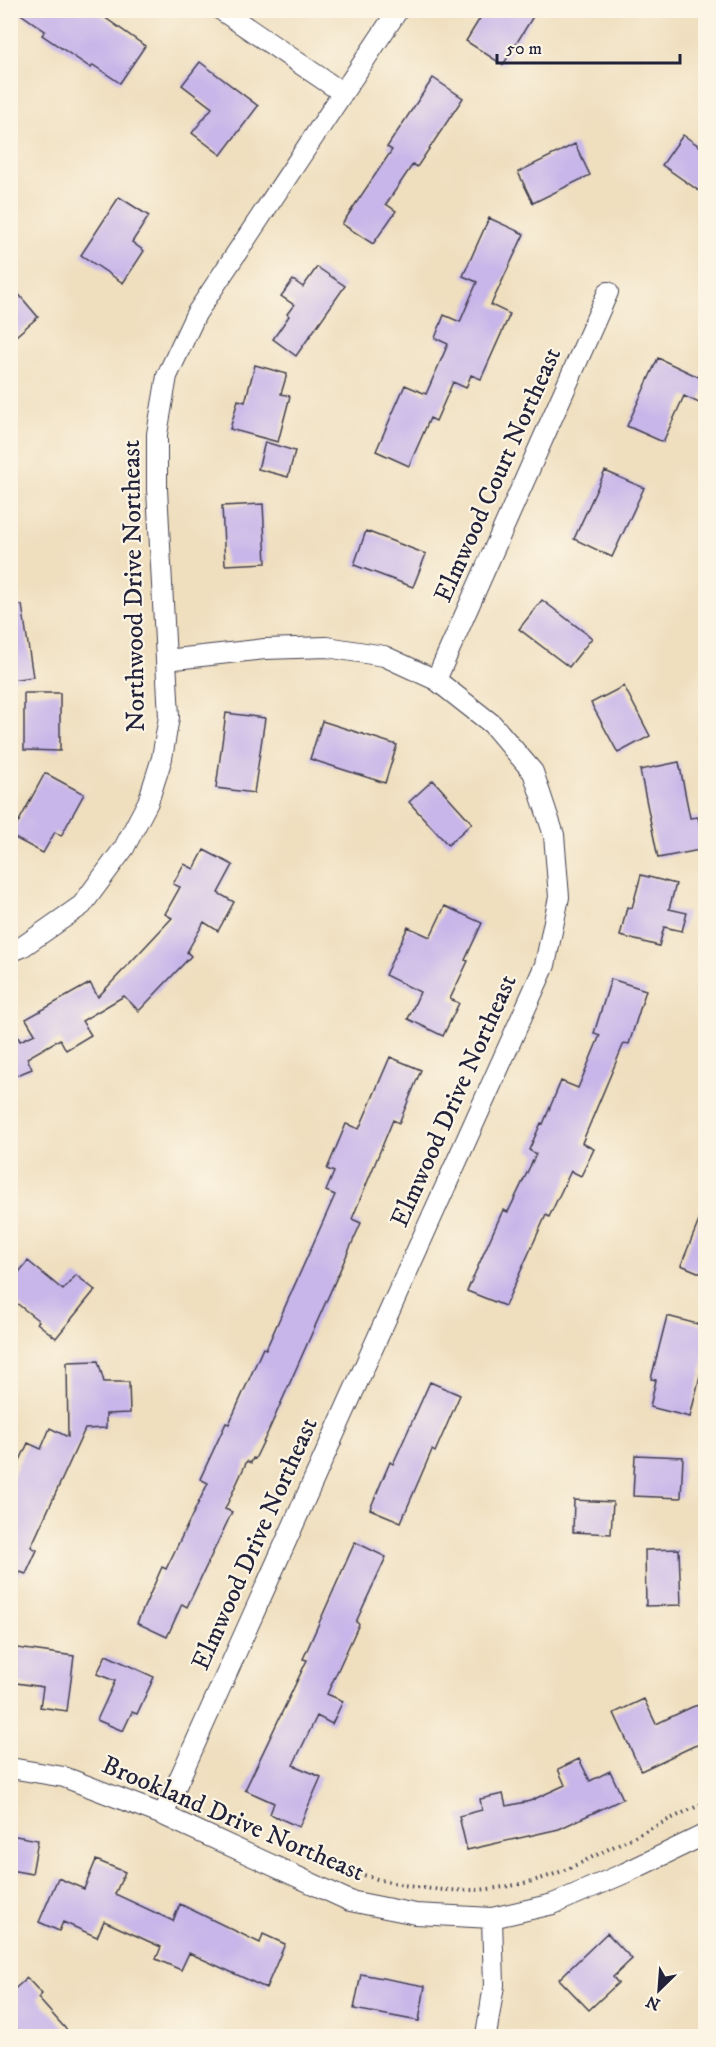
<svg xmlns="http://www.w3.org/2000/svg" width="716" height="2047" viewBox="0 0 716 2047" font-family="'IM FELL DW Pica',serif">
<rect width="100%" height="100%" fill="#fcf5e5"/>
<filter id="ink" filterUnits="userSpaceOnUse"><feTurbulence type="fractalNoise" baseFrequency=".0167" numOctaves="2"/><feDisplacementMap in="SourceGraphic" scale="12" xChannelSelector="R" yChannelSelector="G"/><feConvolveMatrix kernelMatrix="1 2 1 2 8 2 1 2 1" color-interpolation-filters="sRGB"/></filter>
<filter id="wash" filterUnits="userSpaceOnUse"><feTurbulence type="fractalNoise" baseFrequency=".008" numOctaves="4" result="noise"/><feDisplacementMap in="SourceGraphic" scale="24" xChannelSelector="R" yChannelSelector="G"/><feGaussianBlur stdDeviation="1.35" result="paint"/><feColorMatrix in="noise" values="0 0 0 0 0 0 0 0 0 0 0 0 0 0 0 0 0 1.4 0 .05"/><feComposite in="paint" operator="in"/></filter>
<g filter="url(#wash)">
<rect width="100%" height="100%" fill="#efdfbf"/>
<g id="blocks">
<!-- building -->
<path fill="#c8b5e9" d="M 15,10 L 94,10 L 145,46 L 120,83 L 93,65 L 91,68 L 42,35 L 45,31 Z
M 485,10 L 537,10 L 503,65 L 466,41 Z
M 200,62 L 258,106 L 221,155 L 192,133 L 212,108 L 182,85 Z
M 433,78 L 463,98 L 417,167 L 413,164 L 386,204 L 396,211 L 373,244 L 342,224 L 392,150 L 387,147 Z
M 683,135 L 705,150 L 705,195 L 662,165 Z
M 575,144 L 590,175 L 533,203 L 518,172 Z
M 119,197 L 149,216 L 132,242 L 144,251 L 123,283 L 81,255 Z
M 489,218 L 524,234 L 491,305 L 510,314 L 481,379 L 471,375 L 466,388 L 453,382 L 436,421 L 430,418 L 409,466 L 376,451 L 405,385 L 426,394 L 448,344 L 435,338 L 444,315 L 460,322 L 477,282 L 463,276 Z
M 317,267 L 345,286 L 296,356 L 273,339 L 289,316 L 287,314 L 294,305 L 281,296 L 293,280 L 303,287 Z
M 10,284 L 38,317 L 10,341 Z
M 658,358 L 705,380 L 705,388 L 699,403 L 684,396 L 663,442 L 627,426 Z
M 255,365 L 287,374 L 281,394 L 290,396 L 278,442 L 230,429 L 238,400 L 245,402 Z
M 265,442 L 295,451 L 288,477 L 258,469 Z
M 605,471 L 644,488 L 612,557 L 574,539 Z
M 263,504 L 266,563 L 225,565 L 222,506 Z
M 366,531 L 426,554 L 413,587 L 354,565 Z
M 542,600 L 592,638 L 569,667 L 519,629 Z
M 22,605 L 33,677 L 10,680 L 10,606 Z
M 624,686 L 650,736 L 618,753 L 591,703 Z
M 24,693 L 60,693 L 60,751 L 24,750 Z
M 226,713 L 265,718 L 254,793 L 216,788 Z
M 322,721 L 397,745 L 385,783 L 310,759 Z
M 679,762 L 690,818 L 698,817 L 705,849 L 658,858 L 640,770 Z
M 45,773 L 84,794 L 61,836 L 55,832 L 43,853 L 11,836 Z
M 433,780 L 472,823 L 448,845 L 409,802 Z
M 204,850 L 233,865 L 218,893 L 234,902 L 218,931 L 204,922 L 187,952 L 191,956 L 139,1011 L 124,996 L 82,1021 L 91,1035 L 66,1050 L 60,1039 L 27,1058 L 32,1069 L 10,1078 L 10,1020 L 20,1041 L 35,1034 L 26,1019 L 90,983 L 98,997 L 172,918 L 165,914 L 180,887 L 173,884 L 184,864 L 194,869 Z
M 641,875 L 676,884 L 669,909 L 687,913 L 682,931 L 664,927 L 659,946 L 620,936 L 627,907 L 632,908 Z
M 445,906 L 482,923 L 465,960 L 468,961 L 450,999 L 459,1003 L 443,1036 L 408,1019 L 420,992 L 385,975 L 408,927 L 430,937 Z
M 611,979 L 646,990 L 629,1044 L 624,1043 L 582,1143 L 594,1149 L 581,1176 L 571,1171 L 549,1217 L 546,1215 L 505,1306 L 467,1291 L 503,1210 L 508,1212 L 536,1154 L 529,1150 L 541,1123 L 543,1124 L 561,1081 L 578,1088 L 600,1035 L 594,1033 Z
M 390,1057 L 421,1070 L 399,1123 L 393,1120 L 352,1219 L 361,1223 L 268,1432 L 255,1459 L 253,1458 L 251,1463 L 247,1461 L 225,1509 L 232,1512 L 187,1607 L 182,1604 L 167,1637 L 137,1623 L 162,1567 L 166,1569 L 208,1483 L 200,1479 L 226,1423 L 229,1424 L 263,1348 L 266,1349 L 335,1195 L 326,1191 L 334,1172 L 327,1169 L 346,1124 L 359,1129 Z
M 705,1206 L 705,1275 L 681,1265 Z
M 28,1261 L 63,1290 L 76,1275 L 95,1290 L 56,1338 L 37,1323 L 39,1321 L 10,1298 L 10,1283 Z
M 667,1316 L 705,1326 L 705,1355 L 690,1417 L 650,1407 L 656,1380 L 651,1379 Z
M 98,1361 L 104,1382 L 129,1382 L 130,1413 L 106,1414 L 106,1428 L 85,1429 L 31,1547 L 37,1550 L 26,1574 L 20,1572 L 10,1594 L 10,1482 L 28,1443 L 41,1449 L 50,1428 L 68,1437 L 67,1362 Z
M 430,1382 L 460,1395 L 435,1452 L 432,1450 L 401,1522 L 370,1509 L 390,1462 L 393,1464 Z
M 635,1455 L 683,1457 L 681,1498 L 633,1496 Z
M 574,1500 L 613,1502 L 611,1534 L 573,1532 Z
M 355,1542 L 386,1557 L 356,1622 L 359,1624 L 327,1694 L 343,1701 L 332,1724 L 317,1716 L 293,1765 L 321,1777 L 299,1827 L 270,1814 L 274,1803 L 245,1790 L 307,1660 L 303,1659 Z
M 679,1549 L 681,1605 L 646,1606 L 645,1550 Z
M 10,1647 L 74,1656 L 67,1711 L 40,1707 L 43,1687 L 10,1682 Z
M 106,1655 L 154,1677 L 137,1714 L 132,1712 L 123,1731 L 97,1720 L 115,1681 L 97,1674 Z
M 644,1699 L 656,1724 L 692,1707 L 705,1703 L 705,1743 L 694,1746 L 641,1771 L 614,1713 Z
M 579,1759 L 590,1781 L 610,1771 L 623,1799 L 559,1829 L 467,1850 L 459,1816 L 482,1810 L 480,1799 L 503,1794 L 506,1806 L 530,1801 L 565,1785 L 558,1769 Z
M 10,1835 L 38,1840 L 32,1874 L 10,1870 Z
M 96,1860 L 125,1872 L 115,1894 L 173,1921 L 180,1904 L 260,1943 L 263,1934 L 285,1944 L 266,1988 L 189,1953 L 181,1970 L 156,1959 L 161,1947 L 104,1921 L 97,1937 L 63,1922 L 59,1931 L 39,1922 L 58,1878 L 84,1889 Z
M 607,1933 L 632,1959 L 613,1977 L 618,1983 L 589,2010 L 559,1979 Z
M 361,1974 L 425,1986 L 419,2021 L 354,2009 Z
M 27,1978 L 42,1994 L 38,1998 L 73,2037 L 23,2037 L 10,2023 L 10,1993 Z"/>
</g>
</g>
<g filter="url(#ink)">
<use href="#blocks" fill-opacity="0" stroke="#413e4f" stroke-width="1.5"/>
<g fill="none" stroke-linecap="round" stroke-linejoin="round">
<!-- street casing -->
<g stroke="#413e4f" stroke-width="22">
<path id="street" d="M 221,10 L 343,93
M 436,680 L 608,292
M 10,952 L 22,947 L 82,905 L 124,848 L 148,802 L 162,758 L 169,717 L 157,489 L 157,434 L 167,376 L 196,314 L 398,10
M 10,1768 L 64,1777 L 163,1815 L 350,1901 L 416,1914 L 492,1918 L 553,1904 L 625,1873 L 706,1834
M 163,1815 L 545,965 L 559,897 L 554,835 L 533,772 L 492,724 L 436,680 L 384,656 L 327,647 L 265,649 L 166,660
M 486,2036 L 494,1985 L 492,1918"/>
</g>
<!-- path -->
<path stroke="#413e4f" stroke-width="4" stroke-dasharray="1.5 4.5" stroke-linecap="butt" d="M 336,1865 C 402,1892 475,1899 543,1878 C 572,1869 599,1853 627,1840 C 653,1827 679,1815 706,1802"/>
<!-- street -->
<use href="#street" stroke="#fff" stroke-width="20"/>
</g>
</g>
<g text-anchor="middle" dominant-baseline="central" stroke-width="4.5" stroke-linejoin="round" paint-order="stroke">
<!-- street labels -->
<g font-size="26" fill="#22223b" stroke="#fcf5e5">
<text transform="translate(498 475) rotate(-66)">Elmwood Court Northeast</text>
<text transform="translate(134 586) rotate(-91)">Northwood Drive Northeast</text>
<text transform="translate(454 1101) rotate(-66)">Elmwood Drive Northeast</text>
<text transform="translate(255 1544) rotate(-66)">Elmwood Drive Northeast</text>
<text transform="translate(233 1819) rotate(23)">Brookland Drive Northeast</text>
</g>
</g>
<!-- margin -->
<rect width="716" height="2047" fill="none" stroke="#fcf5e5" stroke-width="36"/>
<!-- north arrow -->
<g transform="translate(659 1990) rotate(205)" stroke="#fcf5e5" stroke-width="4.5" paint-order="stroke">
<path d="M0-4.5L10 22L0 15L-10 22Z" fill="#22223b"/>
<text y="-9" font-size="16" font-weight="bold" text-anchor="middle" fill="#22223b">N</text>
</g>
<!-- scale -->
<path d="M497 54v9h183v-9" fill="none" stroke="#22223b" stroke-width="3"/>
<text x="506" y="54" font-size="18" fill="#22223b" stroke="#fcf5e5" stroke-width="4.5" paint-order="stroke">50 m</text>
</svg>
